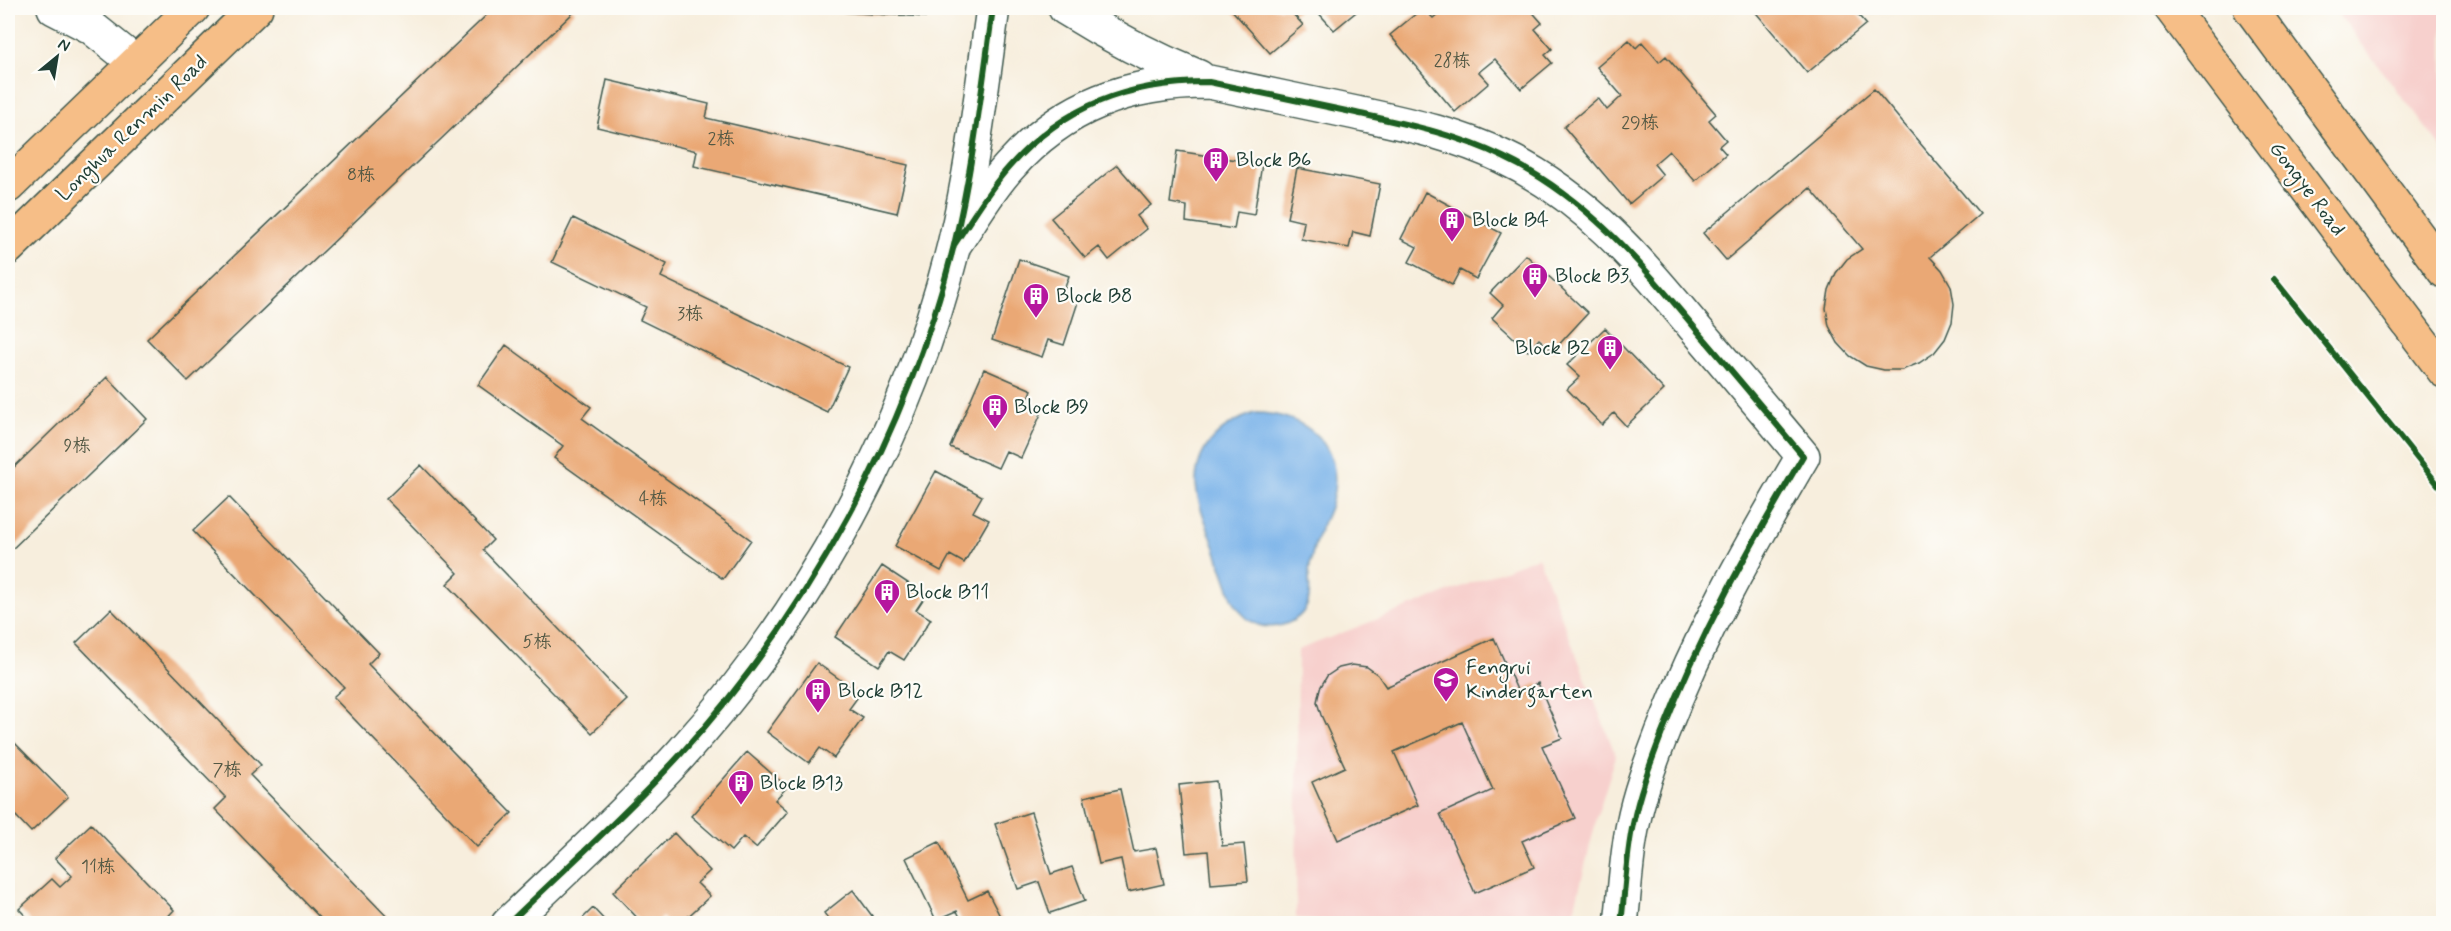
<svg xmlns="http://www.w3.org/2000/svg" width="2451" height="931" viewBox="0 0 2451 931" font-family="Mynerve,'LXGW WenKai TC',sans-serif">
<rect width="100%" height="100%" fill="#fdfcf7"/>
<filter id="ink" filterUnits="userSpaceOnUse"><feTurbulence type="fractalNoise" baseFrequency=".0167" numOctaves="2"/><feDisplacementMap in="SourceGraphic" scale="12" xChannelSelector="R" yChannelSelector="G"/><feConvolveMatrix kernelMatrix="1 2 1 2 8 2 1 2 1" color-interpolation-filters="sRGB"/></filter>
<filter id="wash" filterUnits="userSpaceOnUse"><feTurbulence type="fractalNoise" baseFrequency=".008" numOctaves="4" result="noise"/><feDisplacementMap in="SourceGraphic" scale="24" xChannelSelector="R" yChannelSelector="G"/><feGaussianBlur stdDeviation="1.35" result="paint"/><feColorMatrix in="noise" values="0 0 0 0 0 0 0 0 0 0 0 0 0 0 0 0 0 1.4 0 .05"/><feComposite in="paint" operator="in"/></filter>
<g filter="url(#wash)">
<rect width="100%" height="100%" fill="#f7eedd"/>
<!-- built -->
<path fill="#f7d0cd" d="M 2334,8 L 2443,8 L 2443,150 Z
M 1538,557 L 1616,756 L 1598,813 L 1571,923 L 1366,924 L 1296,918 L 1298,650 Z"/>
<!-- water -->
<path fill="#79b2e9" stroke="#4c788e" stroke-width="1.5" d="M 1255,413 C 1306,413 1346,447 1332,501 C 1328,516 1319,529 1315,544 C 1312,554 1309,565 1309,576 C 1309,586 1311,592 1308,603 C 1300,624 1273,632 1254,623 C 1244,618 1238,609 1233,600 C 1225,578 1218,556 1210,534 C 1204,517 1196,499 1196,481 C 1197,445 1224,423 1255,413 Z"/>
<g id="blocks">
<!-- building -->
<path fill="#eaa874" d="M 494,8 L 571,8 L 575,11 L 188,381 L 147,339 Z
M 786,8 L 928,8 L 928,17 L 786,9 Z
M 1230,8 L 1301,8 L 1293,14 L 1303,25 L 1270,53 Z
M 1314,8 L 1361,8 L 1334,30 Z
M 1423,8 L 1433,18 L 1445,8 L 1529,8 L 1542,23 L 1535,29 L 1552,49 L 1545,55 L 1552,63 L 1521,89 L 1495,59 L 1479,72 L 1489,83 L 1455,112 L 1390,35 Z
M 1752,8 L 1852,8 L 1866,24 L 1807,73 Z
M 1629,40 L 1636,48 L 1642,42 L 1659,62 L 1666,56 L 1716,114 L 1709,120 L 1726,140 L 1719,146 L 1726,154 L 1695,181 L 1669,151 L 1654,164 L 1663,175 L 1629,204 L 1564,127 L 1598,98 L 1607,110 L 1622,96 L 1597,67 Z
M 607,80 L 709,104 L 706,118 L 908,165 L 897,213 L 694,166 L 697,151 L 597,127 Z
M 1874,89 L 1980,214 L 1930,257 L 1942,270 L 1951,286 L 1954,304 L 1952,322 L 1945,339 L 1934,353 L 1919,363 L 1902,370 L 1884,370 L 1866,366 L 1850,356 L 1838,343 L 1829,326 L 1826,308 L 1829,290 L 1836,273 L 1847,259 L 1862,249 L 1810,188 L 1726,260 L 1703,233 Z
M 1177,151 L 1262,164 L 1254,215 L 1237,212 L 1234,229 L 1186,222 L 1187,206 L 1170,203 Z
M 1117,165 L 1151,205 L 1137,216 L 1147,229 L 1109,260 L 1099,247 L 1085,258 L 1051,218 Z
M 1297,168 L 1380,184 L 1370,236 L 1353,232 L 1349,248 L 1301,239 L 1304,222 L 1287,218 Z
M 1425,192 L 1501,233 L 1476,279 L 1460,270 L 1452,285 L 1409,262 L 1417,247 L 1401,239 Z
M 573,218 L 667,264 L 661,277 L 848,367 L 827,412 L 640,320 L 646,307 L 552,262 Z
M 1526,255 L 1588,313 L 1553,351 L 1539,339 L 1528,351 L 1492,318 L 1503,305 L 1490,293 Z
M 1019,259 L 1069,276 L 1063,293 L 1079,299 L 1064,345 L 1048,340 L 1042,357 L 992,340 Z
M 1605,328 L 1664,390 L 1626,426 L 1614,413 L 1602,425 L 1567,389 L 1580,377 L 1567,365 Z
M 506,345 L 591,407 L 582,418 L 751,540 L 723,579 L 554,458 L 563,446 L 478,385 Z
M 984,369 L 1032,390 L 1025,407 L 1041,414 L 1021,458 L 1006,451 L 998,468 L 950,447 Z
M 107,377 L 147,419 L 8,553 L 8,473 Z
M 421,465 L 493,540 L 483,550 L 627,700 L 592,733 L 447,584 L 458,573 L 386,499 Z
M 936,471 L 982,496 L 973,512 L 989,520 L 964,563 L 950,555 L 941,571 L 895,546 Z
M 229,497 L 379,653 L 368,664 L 512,813 L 477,847 L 333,697 L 344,687 L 193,531 Z
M 882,566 L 926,595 L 916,610 L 931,619 L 904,660 L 889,651 L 879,666 L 835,637 Z
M 111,609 L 261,765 L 250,775 L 394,924 L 326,924 L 215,809 L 226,798 L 76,643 Z
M 1494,638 L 1518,692 L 1538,683 L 1562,738 L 1542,746 L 1575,818 L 1522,841 L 1534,867 L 1475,893 L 1440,814 L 1493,790 L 1462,722 L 1394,752 L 1418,805 L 1338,840 L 1312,782 L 1345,767 L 1321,715 L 1317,702 L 1320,688 L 1327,676 L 1339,668 L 1352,665 L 1367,667 L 1378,675 L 1386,687 Z
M 817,663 L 860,694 L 849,709 L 863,718 L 834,758 L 820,748 L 809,763 L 767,732 Z
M 8,736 L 68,797 L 31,832 L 15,815 L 8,821 Z
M 747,752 L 787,787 L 775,800 L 788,811 L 756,848 L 743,837 L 731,851 L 691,816 Z
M 1216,781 L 1222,846 L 1244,844 L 1248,881 L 1211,884 L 1208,851 L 1186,853 L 1179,785 Z
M 1120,789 L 1134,852 L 1156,848 L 1164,884 L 1128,892 L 1121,859 L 1099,864 L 1084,797 Z
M 1031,812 L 1051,874 L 1072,867 L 1085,901 L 1050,913 L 1039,882 L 1018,889 L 995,824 Z
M 91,824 L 174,910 L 161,924 L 33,924 L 19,909 L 52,879 L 60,887 L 72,876 L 55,858 Z
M 674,833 L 710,871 L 697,883 L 710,896 L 680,924 L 669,924 L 662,917 L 655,924 L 643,924 L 613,892 Z
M 939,842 L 968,900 L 987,891 L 1004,924 L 963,924 L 957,911 L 936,920 L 906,858 Z
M 853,890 L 878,924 L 832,924 L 824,913 Z
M 593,908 L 608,924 L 577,924 Z"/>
</g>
</g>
<g filter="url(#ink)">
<use href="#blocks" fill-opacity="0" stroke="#3f584d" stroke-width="1.5"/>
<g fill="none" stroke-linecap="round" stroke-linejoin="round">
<!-- minor casing -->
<g stroke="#3f584d" stroke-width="36">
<path id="minor" d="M 54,8 L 91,27 L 136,63
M 1065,8 C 1108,35 1152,58 1199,77
M 954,245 C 972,219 988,190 1009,167 C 1064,105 1129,82 1209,82 C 1258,92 1307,103 1356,113 C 1406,124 1456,134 1503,157 C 1584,195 1639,261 1695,328 C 1731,370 1767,413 1803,456 C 1749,548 1701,632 1662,733 C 1651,762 1639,793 1633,824 C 1626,856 1625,891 1621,924
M 508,924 C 566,868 626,814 680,755 C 810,612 907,433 954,245 C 973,167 982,87 993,8"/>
</g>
<!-- major casing -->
<g stroke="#3f584d" stroke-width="36">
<path id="major" d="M 2171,8 L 2444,371
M 2250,8 L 2444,271
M 8,186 L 193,8
M 8,248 L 256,8"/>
</g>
<!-- minor -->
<use href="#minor" stroke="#fff" stroke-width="33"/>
<!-- major -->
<use href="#major" stroke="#f6be87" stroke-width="33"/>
<!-- cycleway casing -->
<g stroke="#fdfcf7" stroke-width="10">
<path id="cycleway" d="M 954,245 C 972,219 988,190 1009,167 C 1064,105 1129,82 1209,82 C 1258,92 1307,103 1356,113 C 1406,124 1456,134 1503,157 C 1584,195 1639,261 1695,328 C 1731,370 1767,413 1803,456 C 1749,548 1701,632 1662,733 C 1651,762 1639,793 1633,824 C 1626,856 1625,891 1621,924
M 2274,279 L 2444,492
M 508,924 C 566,868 626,814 680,755 C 810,612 907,433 954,245 C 973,167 982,87 993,8"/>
</g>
<!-- cycleway -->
<use href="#cycleway" stroke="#1b5e20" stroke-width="6"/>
</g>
</g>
<!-- icons -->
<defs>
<g id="building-pin" transform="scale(1.35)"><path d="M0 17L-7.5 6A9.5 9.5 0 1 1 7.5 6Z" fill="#b5179e" stroke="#fdfcf7"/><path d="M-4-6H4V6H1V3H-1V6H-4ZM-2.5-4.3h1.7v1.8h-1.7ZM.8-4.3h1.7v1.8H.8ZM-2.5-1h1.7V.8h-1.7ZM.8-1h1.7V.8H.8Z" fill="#fff"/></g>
<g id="school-pin" transform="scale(1.35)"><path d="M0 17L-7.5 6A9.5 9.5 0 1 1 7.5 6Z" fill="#b5179e" stroke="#fdfcf7"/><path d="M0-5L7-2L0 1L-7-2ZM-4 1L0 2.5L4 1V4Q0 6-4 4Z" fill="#fff"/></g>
</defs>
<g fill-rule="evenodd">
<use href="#building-pin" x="1216" y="160"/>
<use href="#building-pin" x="1452" y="220"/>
<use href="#building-pin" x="1535" y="276"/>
<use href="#building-pin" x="1036" y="296"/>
<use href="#building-pin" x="1610" y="348"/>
<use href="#building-pin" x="995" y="407"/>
<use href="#building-pin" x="887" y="592"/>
<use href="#school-pin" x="1446" y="680"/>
<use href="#building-pin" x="818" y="691"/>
<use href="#building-pin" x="741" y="783"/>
</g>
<g text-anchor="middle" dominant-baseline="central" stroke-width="4.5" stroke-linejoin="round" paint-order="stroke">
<!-- number labels -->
<g font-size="18" fill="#525844">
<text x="1452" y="61">28栋</text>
<text x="1640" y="123">29栋</text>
<text x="721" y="139">2栋</text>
<text x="361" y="175">8栋</text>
<text x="690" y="314">3栋</text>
<text x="77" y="446">9栋</text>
<text x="653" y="499">4栋</text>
<text x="537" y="642">5栋</text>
<text x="227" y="770">7栋</text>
<text x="98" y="867">11栋</text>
</g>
<!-- street labels -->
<g font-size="21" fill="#1f3d34" stroke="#fdfcf7">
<text transform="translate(132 128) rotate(-44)">Longhua Renmin Road</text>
<text transform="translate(2307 189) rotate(53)">Gongye Road</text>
</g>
<!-- poi labels -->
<g font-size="21" fill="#1f3d34" stroke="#fdfcf7" text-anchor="start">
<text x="1236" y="160">Block B6</text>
<text x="1472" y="220">Block B4</text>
<text x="1555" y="276">Block B3</text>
<text x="1056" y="296">Block B8</text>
<text x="1590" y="348" text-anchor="end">Block B2</text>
<text x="1014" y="407">Block B9</text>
<text x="906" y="592">Block B11</text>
<text x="1466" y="668">Fengrui<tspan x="1466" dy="24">Kindergarten</tspan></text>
<text x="838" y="691">Block B12</text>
<text x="760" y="783">Block B13</text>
</g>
</g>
<!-- margin -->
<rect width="2451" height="931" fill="none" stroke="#fdfcf7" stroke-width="30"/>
<!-- north arrow -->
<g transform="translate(57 57) rotate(30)" stroke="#fdfcf7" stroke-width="4.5" paint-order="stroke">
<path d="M0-4.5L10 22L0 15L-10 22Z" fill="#1f3d34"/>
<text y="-9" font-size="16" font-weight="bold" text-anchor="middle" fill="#1f3d34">N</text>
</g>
</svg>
